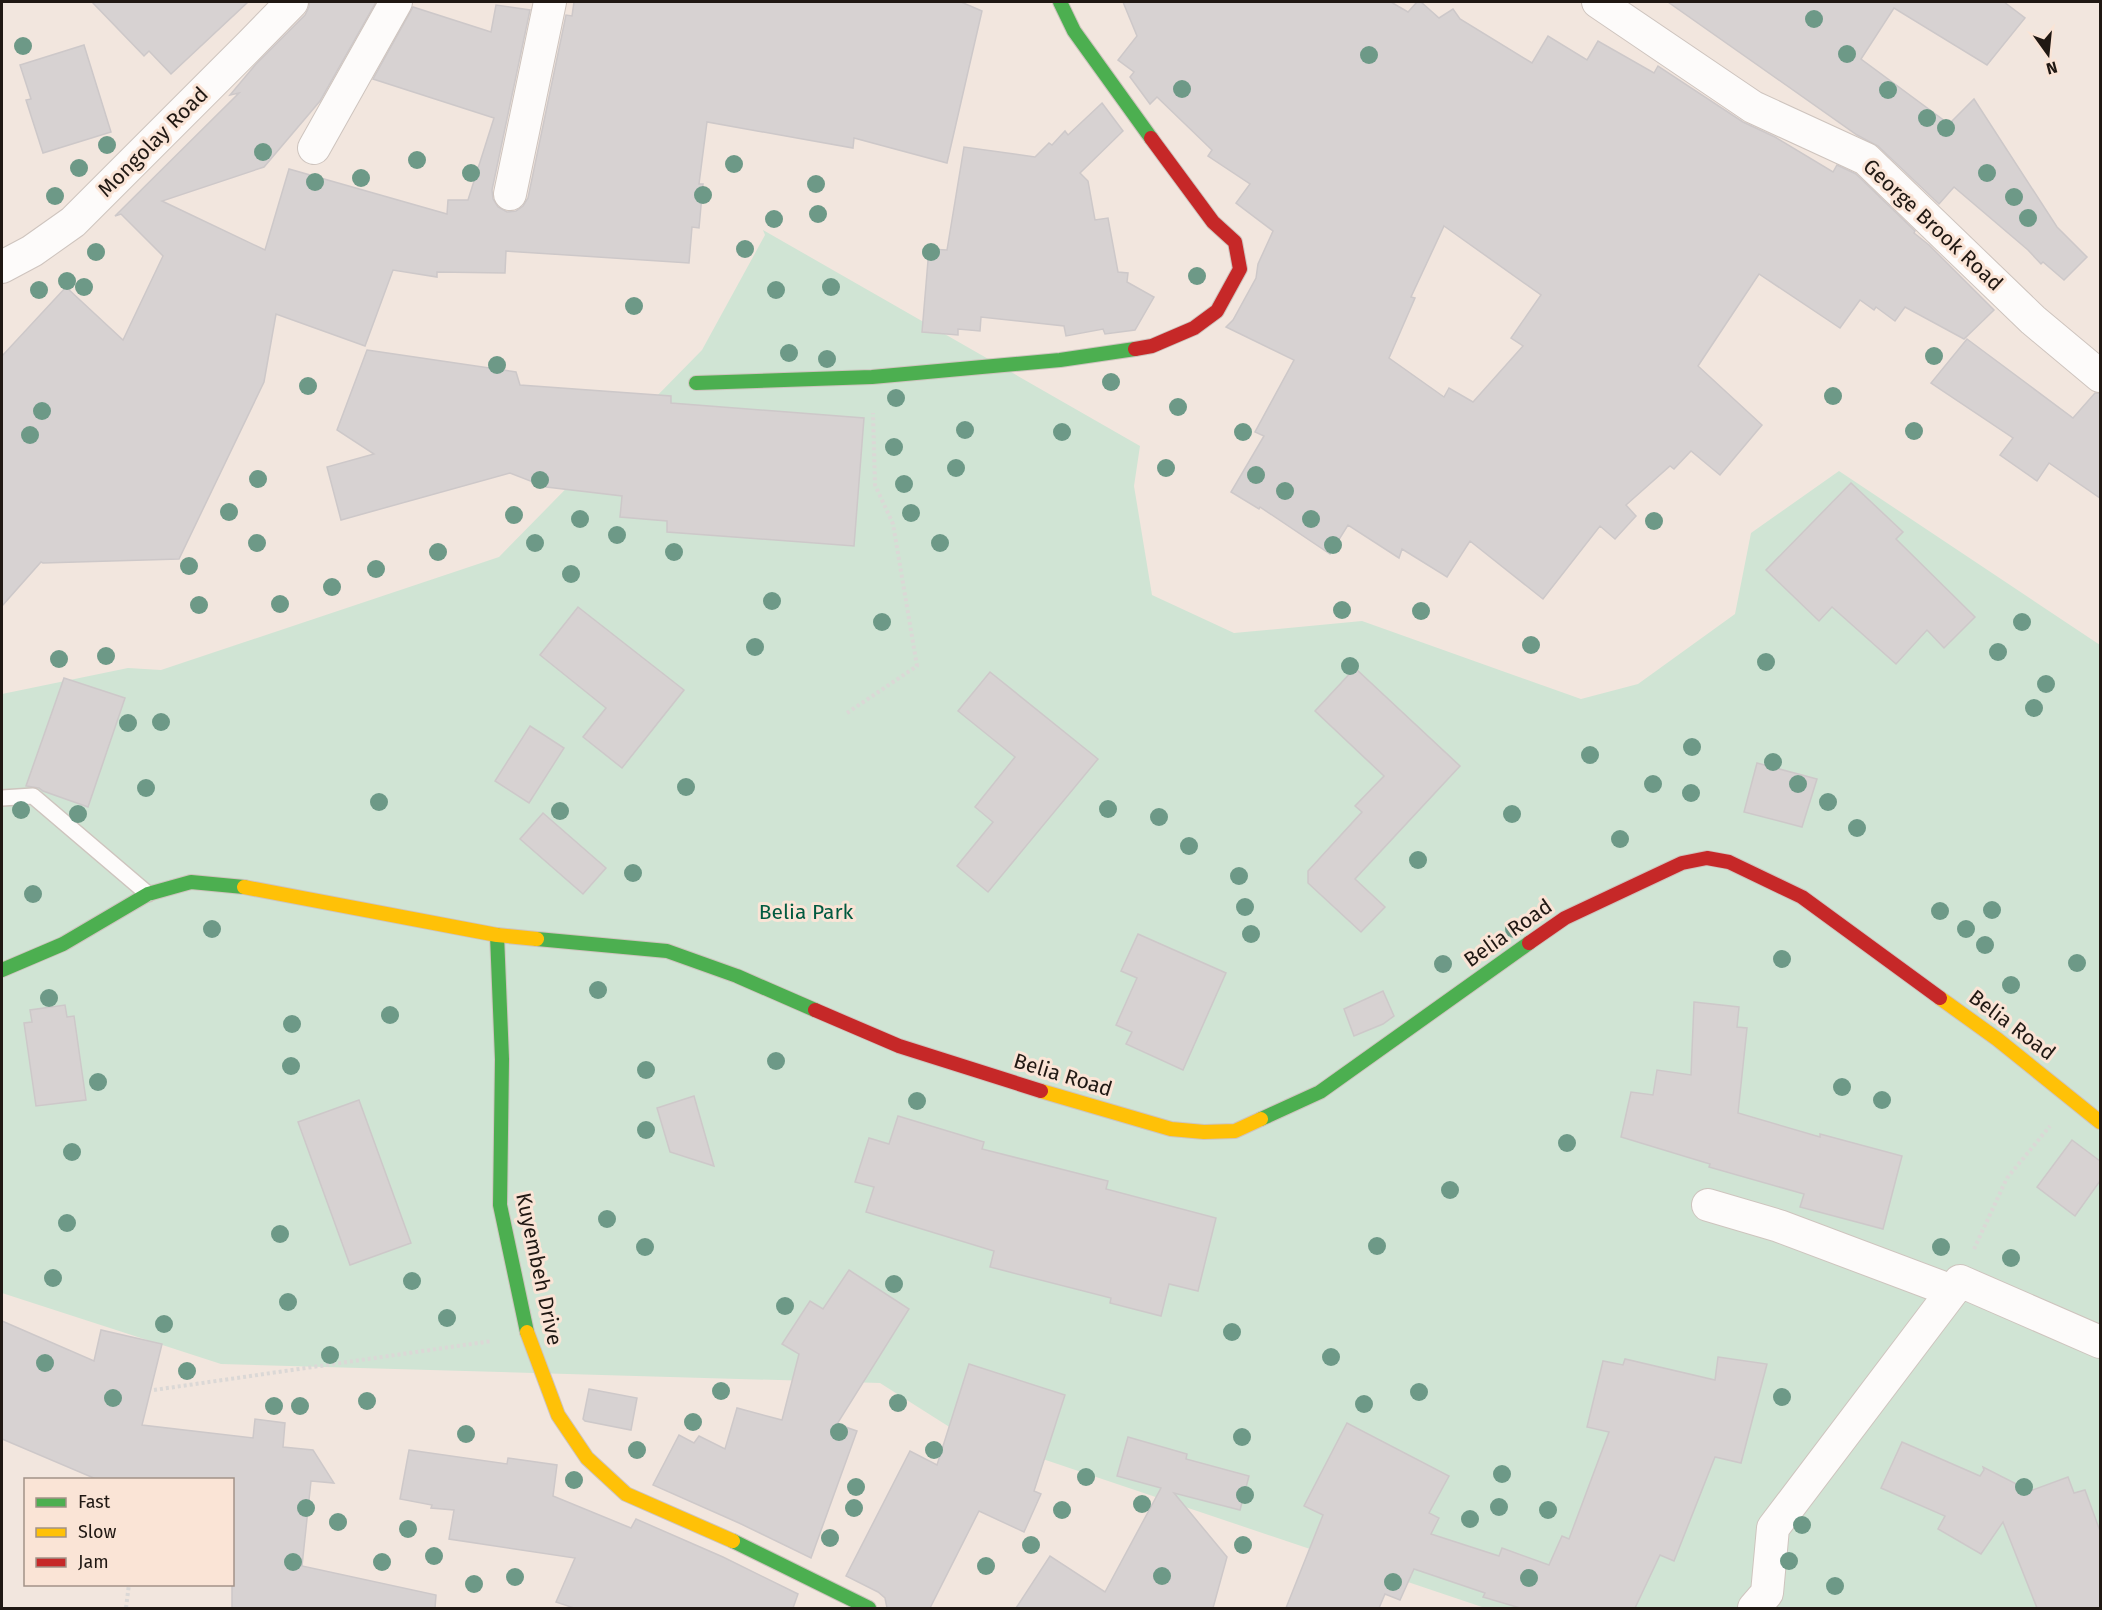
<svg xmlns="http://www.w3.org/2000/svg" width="2102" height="1610" font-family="'Fira Sans',sans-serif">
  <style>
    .green { fill: #d0e4d4 }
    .building { fill: #d7d2d2; stroke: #cdc8c9; stroke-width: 1.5; fill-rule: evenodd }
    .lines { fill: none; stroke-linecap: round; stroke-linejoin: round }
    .lane-casing { stroke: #cec4be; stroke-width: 18 }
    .street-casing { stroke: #cec4be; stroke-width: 34 }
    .fast-casing { stroke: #cec4be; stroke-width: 16 }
    .slow-casing { stroke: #cec4be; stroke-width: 16 }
    .jam-casing { stroke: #cec4be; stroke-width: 16 }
    .path { stroke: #dbd8d6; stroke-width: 4; stroke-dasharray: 3 3; stroke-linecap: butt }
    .lane { stroke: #fdfbfa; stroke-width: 15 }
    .street { stroke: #fdfbfa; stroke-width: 32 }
    .fast { stroke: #4caf50; stroke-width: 14 }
    .slow { stroke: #ffc107; stroke-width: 14 }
    .jam { stroke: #c62828; stroke-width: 14 }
    .tree { fill: #6d9987 }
    .labels { text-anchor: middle; stroke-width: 6; stroke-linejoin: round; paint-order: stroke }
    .street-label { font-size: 21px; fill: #201813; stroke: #fae4d6 }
    .park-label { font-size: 21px; fill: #015a3f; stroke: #fae4d6 }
  </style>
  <rect width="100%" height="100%" fill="#f2e6de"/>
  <path class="green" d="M763,230L1140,446L1134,486L1152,595L1234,633L1362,621L1581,699L1638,684L1735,614L1751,533L1839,471L2100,645V1608H1485L951,1428L880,1383L221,1364L2,1293V694L128,668L161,670L499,557L702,350L765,235Z"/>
  <g class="building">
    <path d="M92,2H248L171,74L149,51L144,56Z"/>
    <path d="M309,2H376L320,101L264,167L162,201L265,250L289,169L447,214L448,200H468L494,118L373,79L413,7L491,32L496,5L530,10L492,190L493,199L498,207L507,212L516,211L523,206L528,198L566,15L572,16L574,2H961L982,11L947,163L854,138L853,148L707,122L699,184H703L699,228L692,227L689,263L506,251L505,273L437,272V277L393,270L365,346L276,314L264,382L179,559L43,563L41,562L2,606V356L66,287L123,340L163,256L121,214L115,216L239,93L230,95L256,64L305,15L309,7Z"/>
    <path d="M1123,2H1391L1408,12L1417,2H1421L1439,18L1453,9L1460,19L1532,63L1548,36L1587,60L1598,41L1654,73L1658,66L1743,122L1775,137L1833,172L1837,165L1856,174L1915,231L1914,233L1929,245L1994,310L1964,339L1905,307L1895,321L1876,307L1874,310L1860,300L1840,328L1759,274L1698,366L1762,425L1720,475L1691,451L1674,469L1670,466L1626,505L1636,516L1615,539L1600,526L1543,599L1470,541L1447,577L1402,549L1399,558L1348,525L1330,554L1260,507L1259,509L1231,492L1264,436L1255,432L1294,360L1226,327L1233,320L1256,278L1258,264L1273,231L1236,203L1250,184L1208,156L1212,150L1157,97L1150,104L1130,77L1134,72L1118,60L1137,36ZM1444,226L1541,295L1511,338L1523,346L1473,402L1449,388L1444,397L1389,358L1415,298L1411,297Z"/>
    <path d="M1668,2H2004L2025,18L1987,65L1894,8L1861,59L1949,124L1974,99L2057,227L2087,257L2064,280L2043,262L2041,264L2028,250L1954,187L1939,204L1878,146L1857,135Z"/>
    <path d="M84,45L111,132L43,153L26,100L31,99L20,65Z"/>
    <path d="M1102,103L1123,131L1080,173L1088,181L1095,220L1108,218L1118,272L1128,273L1127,282L1154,297L1135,330L1105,334L1103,329L1066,336L1064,326L981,317L980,331L958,329V335L922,332L929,249L947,250L964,147L1035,157L1049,143L1052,145L1065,131L1068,135Z"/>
    <path d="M1967,339L2073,418L2095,393H2100V498L2049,463L2037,481L2000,455L2013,438L1931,383Z"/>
    <path d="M367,350L516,372L520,385L671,396V403L864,418L854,546L667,532V521L620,517L622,496L546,487L510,473L341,520L327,467L374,454L337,430Z"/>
    <path d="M1851,483L1903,532L1896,539L1975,617L1944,648L1927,630L1896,664L1832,607L1819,621L1766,570Z"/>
    <path d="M578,607L684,690L622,768L583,737L606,708L540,655Z"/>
    <path d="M1355,668L1460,766L1355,879L1385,907L1361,932L1308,883V871L1362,812L1355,806L1384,776L1315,711Z"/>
    <path d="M990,672L1098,759L988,892L957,866L993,822L975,807L1015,757L958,711Z"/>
    <path d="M64,678L125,698L88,807L43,791L39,788L26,786Z"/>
    <path d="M530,726L564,748L529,803L495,781Z"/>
    <path d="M1757,763L1817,779L1802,827L1744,812Z"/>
    <path d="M543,813L606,868L583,894L520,839Z"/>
    <path d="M1138,934L1226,973L1183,1070L1126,1044L1132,1032L1116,1025L1137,978L1121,971Z"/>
    <path d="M1383,991L1394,1016L1383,1024L1354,1036L1344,1009Z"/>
    <path d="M1694,1002L1739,1007L1737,1027L1747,1028L1738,1113L1820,1137V1134L1902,1156L1883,1229L1800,1207L1804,1194L1709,1167L1710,1164L1621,1137L1631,1092L1653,1095L1657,1070L1691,1075Z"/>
    <path d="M65,1005L67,1017L74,1016L86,1100L36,1106L24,1023L32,1022L30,1010Z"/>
    <path d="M694,1096L714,1166L670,1152L657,1108Z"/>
    <path d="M359,1100L411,1243L350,1265L298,1122Z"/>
    <path d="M898,1116L984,1142L982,1149L1108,1181L1106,1189L1216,1218L1198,1291L1169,1284L1161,1316L1110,1303L1111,1298L990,1267L994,1251L866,1212L874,1187L855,1182L869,1138L889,1144Z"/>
    <path d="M2072,1140L2100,1161V1181L2075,1216L2037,1187Z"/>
    <path d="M849,1270L909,1309L837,1424L857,1431L811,1558L739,1523L653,1485L679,1435L694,1443L699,1436L725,1449L737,1408L782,1420L799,1354L782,1344L810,1301L823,1309Z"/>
    <path d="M2,1321L94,1361L101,1330L162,1344L142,1425L253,1438L255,1419L285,1423L283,1447L313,1450L334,1483L311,1481L302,1566L436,1595L435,1608H232V1479H96L2,1439Z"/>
    <path d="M1718,1357L1767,1364L1741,1463L1715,1457L1674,1561L1660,1555L1635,1608H1520L1483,1597L1485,1593L1414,1569L1400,1600L1385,1594L1379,1608H1286L1323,1515L1304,1506L1347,1423L1449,1476L1429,1513L1439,1518L1431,1534L1499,1556L1502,1548L1549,1565L1562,1536L1569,1539L1609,1432L1587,1427L1603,1361L1623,1365L1625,1359L1715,1380Z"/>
    <path d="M969,1364L1065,1395L1034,1491L1041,1494L1024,1532L979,1511L930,1608H887L885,1598L878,1592L846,1576L910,1451L937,1465Z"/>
    <path d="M589,1389L637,1398L631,1430L585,1421L583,1419Z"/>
    <path d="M1128,1437L1187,1454L1186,1459L1249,1476L1240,1510L1174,1493L1227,1557L1213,1608H1016L1050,1556L1105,1592L1161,1488L1117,1476Z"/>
    <path d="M1902,1442L1980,1476L1984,1470L1983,1467L2030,1491L2068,1477L2074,1493L2085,1490L2100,1531V1608H2037L2003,1522L1981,1554L1938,1529L1945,1516L1881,1488Z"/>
    <path d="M409,1450L507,1464L508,1458L557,1465L553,1496L631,1528L636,1519L723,1557L798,1594L793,1608H574L556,1602L575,1558L449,1539L454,1510L431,1508L432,1505L400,1499Z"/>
  </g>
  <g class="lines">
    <g class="lane-casing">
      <path id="lane" d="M2,798L33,796L148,894"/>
    </g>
    <g class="street-casing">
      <g id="street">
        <path d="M1598,2L1753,107L1866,159L2033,320L2100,376"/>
        <path d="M314,148L396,2"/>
        <path d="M510,194L550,2"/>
        <path d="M2,267L32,251L73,222L251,44L292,2"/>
        <path d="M1708,1205L1779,1226L1952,1291"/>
        <path d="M1754,1608L1767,1593L1773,1528L1960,1281L2100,1342"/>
      </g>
    </g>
    <g class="fast-casing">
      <g id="fast">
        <path d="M1060,2L1074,31L1151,138"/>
        <path d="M696,383L872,377L1060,360L1135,349"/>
        <path d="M497,935L502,1059L500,1205L527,1332"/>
        <path d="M537,939L667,951L737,976L815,1010"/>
        <path d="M2,970L63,944L148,894L191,882L244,887"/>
        <path d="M1261,1119L1320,1092L1529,943"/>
        <path d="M733,1541L869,1608"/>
      </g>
    </g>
    <g class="slow-casing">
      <g id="slow">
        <path d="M244,887L497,935L537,939"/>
        <path d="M1940,998L1997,1039L2100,1122"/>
        <path d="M1041,1091L1171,1129L1204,1132L1235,1131L1261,1119"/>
        <path d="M527,1332L558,1415L587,1458L626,1494L733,1541"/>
      </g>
    </g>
    <g class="jam-casing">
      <g id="jam">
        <path d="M1135,349L1152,346L1194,328L1217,311L1240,269L1235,242L1213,222L1151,138"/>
        <path d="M1529,943L1565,918L1682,863L1707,858L1729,862L1802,897L1940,998"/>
        <path d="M815,1010L899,1046L1041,1091"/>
      </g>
    </g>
    <g class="path">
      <path d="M847,713L917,666L893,524L875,485L873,413"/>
      <path d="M1974,1249L2007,1178L2050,1126"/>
      <path d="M154,1390L492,1341"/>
      <path d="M126,1608L129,1584"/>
    </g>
    <use href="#lane" class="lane"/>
    <use href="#street" class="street"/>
    <use href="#fast" class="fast"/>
    <use href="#slow" class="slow"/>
    <use href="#jam" class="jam"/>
  </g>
  <g class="tree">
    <circle cx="1814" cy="19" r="9"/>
    <circle cx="23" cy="46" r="9"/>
    <circle cx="1847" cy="54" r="9"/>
    <circle cx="1369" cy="55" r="9"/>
    <circle cx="1182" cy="89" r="9"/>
    <circle cx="1888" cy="90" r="9"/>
    <circle cx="1927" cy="118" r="9"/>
    <circle cx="1946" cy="128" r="9"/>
    <circle cx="107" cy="145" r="9"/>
    <circle cx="263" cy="152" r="9"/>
    <circle cx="417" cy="160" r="9"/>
    <circle cx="734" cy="164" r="9"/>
    <circle cx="79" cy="168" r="9"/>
    <circle cx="471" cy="173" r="9"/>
    <circle cx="1987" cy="173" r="9"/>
    <circle cx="361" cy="178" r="9"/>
    <circle cx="315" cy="182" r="9"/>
    <circle cx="816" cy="184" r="9"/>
    <circle cx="703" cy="195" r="9"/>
    <circle cx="55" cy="196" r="9"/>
    <circle cx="2014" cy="197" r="9"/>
    <circle cx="818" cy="214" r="9"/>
    <circle cx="2028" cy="218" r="9"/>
    <circle cx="774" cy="219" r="9"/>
    <circle cx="745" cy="249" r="9"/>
    <circle cx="96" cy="252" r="9"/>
    <circle cx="931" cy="252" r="9"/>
    <circle cx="1197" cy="276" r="9"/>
    <circle cx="67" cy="281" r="9"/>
    <circle cx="84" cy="287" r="9"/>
    <circle cx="831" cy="287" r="9"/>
    <circle cx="39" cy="290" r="9"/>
    <circle cx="776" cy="290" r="9"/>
    <circle cx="634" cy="306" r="9"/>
    <circle cx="789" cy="353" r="9"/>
    <circle cx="1934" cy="356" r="9"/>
    <circle cx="827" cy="359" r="9"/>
    <circle cx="497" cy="365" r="9"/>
    <circle cx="1111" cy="382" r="9"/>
    <circle cx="308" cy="386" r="9"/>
    <circle cx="1833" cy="396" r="9"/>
    <circle cx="896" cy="398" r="9"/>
    <circle cx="1178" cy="407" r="9"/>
    <circle cx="42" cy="411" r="9"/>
    <circle cx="965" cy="430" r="9"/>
    <circle cx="1914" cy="431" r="9"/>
    <circle cx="1062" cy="432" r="9"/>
    <circle cx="1243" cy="432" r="9"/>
    <circle cx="30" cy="435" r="9"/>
    <circle cx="894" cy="447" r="9"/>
    <circle cx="956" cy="468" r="9"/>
    <circle cx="1166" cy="468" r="9"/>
    <circle cx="1256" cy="475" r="9"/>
    <circle cx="258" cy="479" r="9"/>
    <circle cx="540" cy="480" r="9"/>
    <circle cx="904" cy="484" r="9"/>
    <circle cx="1285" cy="491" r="9"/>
    <circle cx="229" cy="512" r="9"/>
    <circle cx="911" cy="513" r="9"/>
    <circle cx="514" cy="515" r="9"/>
    <circle cx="580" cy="519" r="9"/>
    <circle cx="1311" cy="519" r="9"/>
    <circle cx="1654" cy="521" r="9"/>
    <circle cx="617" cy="535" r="9"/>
    <circle cx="257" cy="543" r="9"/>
    <circle cx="535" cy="543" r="9"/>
    <circle cx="940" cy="543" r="9"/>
    <circle cx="1333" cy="545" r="9"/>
    <circle cx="438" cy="552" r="9"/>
    <circle cx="674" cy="552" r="9"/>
    <circle cx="189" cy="566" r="9"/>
    <circle cx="376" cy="569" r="9"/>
    <circle cx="571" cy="574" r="9"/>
    <circle cx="332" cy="587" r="9"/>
    <circle cx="772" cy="601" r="9"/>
    <circle cx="280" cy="604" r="9"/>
    <circle cx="199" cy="605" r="9"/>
    <circle cx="1342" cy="610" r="9"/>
    <circle cx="1421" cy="611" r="9"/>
    <circle cx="882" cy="622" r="9"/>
    <circle cx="2022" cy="622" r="9"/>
    <circle cx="1531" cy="645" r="9"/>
    <circle cx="755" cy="647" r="9"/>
    <circle cx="1998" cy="652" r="9"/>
    <circle cx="106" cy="656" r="9"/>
    <circle cx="59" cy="659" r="9"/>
    <circle cx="1766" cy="662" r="9"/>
    <circle cx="1350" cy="666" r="9"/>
    <circle cx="2046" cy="684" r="9"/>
    <circle cx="2034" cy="708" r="9"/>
    <circle cx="161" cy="722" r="9"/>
    <circle cx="128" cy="723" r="9"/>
    <circle cx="1692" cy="747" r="9"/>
    <circle cx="1590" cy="755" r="9"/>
    <circle cx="1773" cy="762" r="9"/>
    <circle cx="1653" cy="784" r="9"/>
    <circle cx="1798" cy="784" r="9"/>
    <circle cx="686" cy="787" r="9"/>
    <circle cx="146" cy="788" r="9"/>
    <circle cx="1691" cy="793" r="9"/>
    <circle cx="379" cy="802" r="9"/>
    <circle cx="1828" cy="802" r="9"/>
    <circle cx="1108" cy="809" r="9"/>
    <circle cx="21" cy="810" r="9"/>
    <circle cx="560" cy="811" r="9"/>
    <circle cx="78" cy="814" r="9"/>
    <circle cx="1512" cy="814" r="9"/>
    <circle cx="1159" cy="817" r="9"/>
    <circle cx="1857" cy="828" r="9"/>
    <circle cx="1620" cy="839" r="9"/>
    <circle cx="1189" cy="846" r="9"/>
    <circle cx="1418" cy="860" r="9"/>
    <circle cx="633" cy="873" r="9"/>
    <circle cx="1239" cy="876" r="9"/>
    <circle cx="33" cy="894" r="9"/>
    <circle cx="1245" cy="907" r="9"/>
    <circle cx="1992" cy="910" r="9"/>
    <circle cx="1940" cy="911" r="9"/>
    <circle cx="212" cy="929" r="9"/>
    <circle cx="1514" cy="929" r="9"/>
    <circle cx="1966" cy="929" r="9"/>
    <circle cx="1251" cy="934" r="9"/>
    <circle cx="1985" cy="945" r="9"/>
    <circle cx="1782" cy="959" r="9"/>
    <circle cx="2077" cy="963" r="9"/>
    <circle cx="1443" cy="964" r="9"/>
    <circle cx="2011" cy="985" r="9"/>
    <circle cx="598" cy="990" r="9"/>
    <circle cx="49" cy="998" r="9"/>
    <circle cx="390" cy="1015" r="9"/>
    <circle cx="292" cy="1024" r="9"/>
    <circle cx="776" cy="1061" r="9"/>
    <circle cx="291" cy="1066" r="9"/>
    <circle cx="646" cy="1070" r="9"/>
    <circle cx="98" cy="1082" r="9"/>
    <circle cx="1842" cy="1087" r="9"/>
    <circle cx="1882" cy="1100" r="9"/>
    <circle cx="917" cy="1101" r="9"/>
    <circle cx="646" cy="1130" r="9"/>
    <circle cx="1567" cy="1143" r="9"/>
    <circle cx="72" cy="1152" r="9"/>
    <circle cx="1450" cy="1190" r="9"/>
    <circle cx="607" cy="1219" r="9"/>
    <circle cx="67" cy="1223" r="9"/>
    <circle cx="280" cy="1234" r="9"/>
    <circle cx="1377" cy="1246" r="9"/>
    <circle cx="645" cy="1247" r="9"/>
    <circle cx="1941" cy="1247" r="9"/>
    <circle cx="2011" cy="1258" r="9"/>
    <circle cx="53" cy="1278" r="9"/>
    <circle cx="412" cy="1281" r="9"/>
    <circle cx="894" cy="1284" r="9"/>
    <circle cx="288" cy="1302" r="9"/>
    <circle cx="785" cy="1306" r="9"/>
    <circle cx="447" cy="1318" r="9"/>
    <circle cx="164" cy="1324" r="9"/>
    <circle cx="1232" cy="1332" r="9"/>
    <circle cx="330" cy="1355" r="9"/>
    <circle cx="1331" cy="1357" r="9"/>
    <circle cx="45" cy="1363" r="9"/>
    <circle cx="187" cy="1371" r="9"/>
    <circle cx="721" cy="1391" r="9"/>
    <circle cx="1419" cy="1392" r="9"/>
    <circle cx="1782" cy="1397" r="9"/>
    <circle cx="113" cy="1398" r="9"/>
    <circle cx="367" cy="1401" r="9"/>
    <circle cx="898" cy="1403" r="9"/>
    <circle cx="1364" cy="1404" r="9"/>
    <circle cx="274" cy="1406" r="9"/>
    <circle cx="300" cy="1406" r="9"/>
    <circle cx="693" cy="1422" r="9"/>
    <circle cx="839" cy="1432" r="9"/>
    <circle cx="466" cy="1434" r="9"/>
    <circle cx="1242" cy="1437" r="9"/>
    <circle cx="637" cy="1450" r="9"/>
    <circle cx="934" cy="1450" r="9"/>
    <circle cx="1502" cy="1474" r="9"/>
    <circle cx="1086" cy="1477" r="9"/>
    <circle cx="574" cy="1480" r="9"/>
    <circle cx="856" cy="1487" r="9"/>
    <circle cx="2024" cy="1487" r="9"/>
    <circle cx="1245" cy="1495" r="9"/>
    <circle cx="1142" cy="1504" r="9"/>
    <circle cx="1499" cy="1507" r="9"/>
    <circle cx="306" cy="1508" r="9"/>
    <circle cx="854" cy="1508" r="9"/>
    <circle cx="1062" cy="1510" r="9"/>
    <circle cx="1548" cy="1510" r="9"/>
    <circle cx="1470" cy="1519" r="9"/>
    <circle cx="338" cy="1522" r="9"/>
    <circle cx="1802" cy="1525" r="9"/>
    <circle cx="408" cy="1529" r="9"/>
    <circle cx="830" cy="1538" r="9"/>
    <circle cx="1031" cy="1545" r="9"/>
    <circle cx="1243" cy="1545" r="9"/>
    <circle cx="434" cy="1556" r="9"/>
    <circle cx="1789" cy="1561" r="9"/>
    <circle cx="293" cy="1562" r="9"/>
    <circle cx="382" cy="1562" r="9"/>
    <circle cx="986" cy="1566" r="9"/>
    <circle cx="1162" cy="1576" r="9"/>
    <circle cx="515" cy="1577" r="9"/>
    <circle cx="1529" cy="1578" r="9"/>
    <circle cx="1393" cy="1582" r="9"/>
    <circle cx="474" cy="1584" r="9"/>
    <circle cx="1835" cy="1586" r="9"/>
  </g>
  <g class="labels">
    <g class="street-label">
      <text transform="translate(153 142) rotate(-45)" y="7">Mongolay Road</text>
      <text transform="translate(1933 225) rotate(43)" y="7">George Brook Road</text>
      <text transform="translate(1508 933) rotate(-35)" y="7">Belia Road</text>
      <text transform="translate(2012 1025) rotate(37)" y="7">Belia Road</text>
      <text transform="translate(1063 1075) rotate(17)" y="7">Belia Road</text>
      <text transform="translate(539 1269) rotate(78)" y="7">Kuyembeh Drive</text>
    </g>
    <g class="park-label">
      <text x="806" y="919">Belia Park</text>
    </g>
  </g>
  <rect width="2102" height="1610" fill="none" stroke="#201813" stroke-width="6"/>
  <rect x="24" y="1478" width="210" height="108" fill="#fae4d6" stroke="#a39288" stroke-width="1.5"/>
  <rect x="36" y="1498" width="30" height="9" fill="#4caf50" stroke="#a39288" stroke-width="1.5"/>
  <text x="78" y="1508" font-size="18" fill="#201813">Fast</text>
  <rect x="36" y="1528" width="30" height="9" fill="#ffc107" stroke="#a39288" stroke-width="1.5"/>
  <text x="78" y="1538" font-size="18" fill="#201813">Slow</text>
  <rect x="36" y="1558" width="30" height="9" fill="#c62828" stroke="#a39288" stroke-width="1.5"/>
  <text x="78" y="1568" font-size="18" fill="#201813">Jam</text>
  <g transform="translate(2048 54) rotate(165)" stroke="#fae4d6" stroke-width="4.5" paint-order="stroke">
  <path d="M0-4.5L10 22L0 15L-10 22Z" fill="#201813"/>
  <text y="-9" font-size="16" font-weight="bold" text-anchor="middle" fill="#201813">N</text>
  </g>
</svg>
